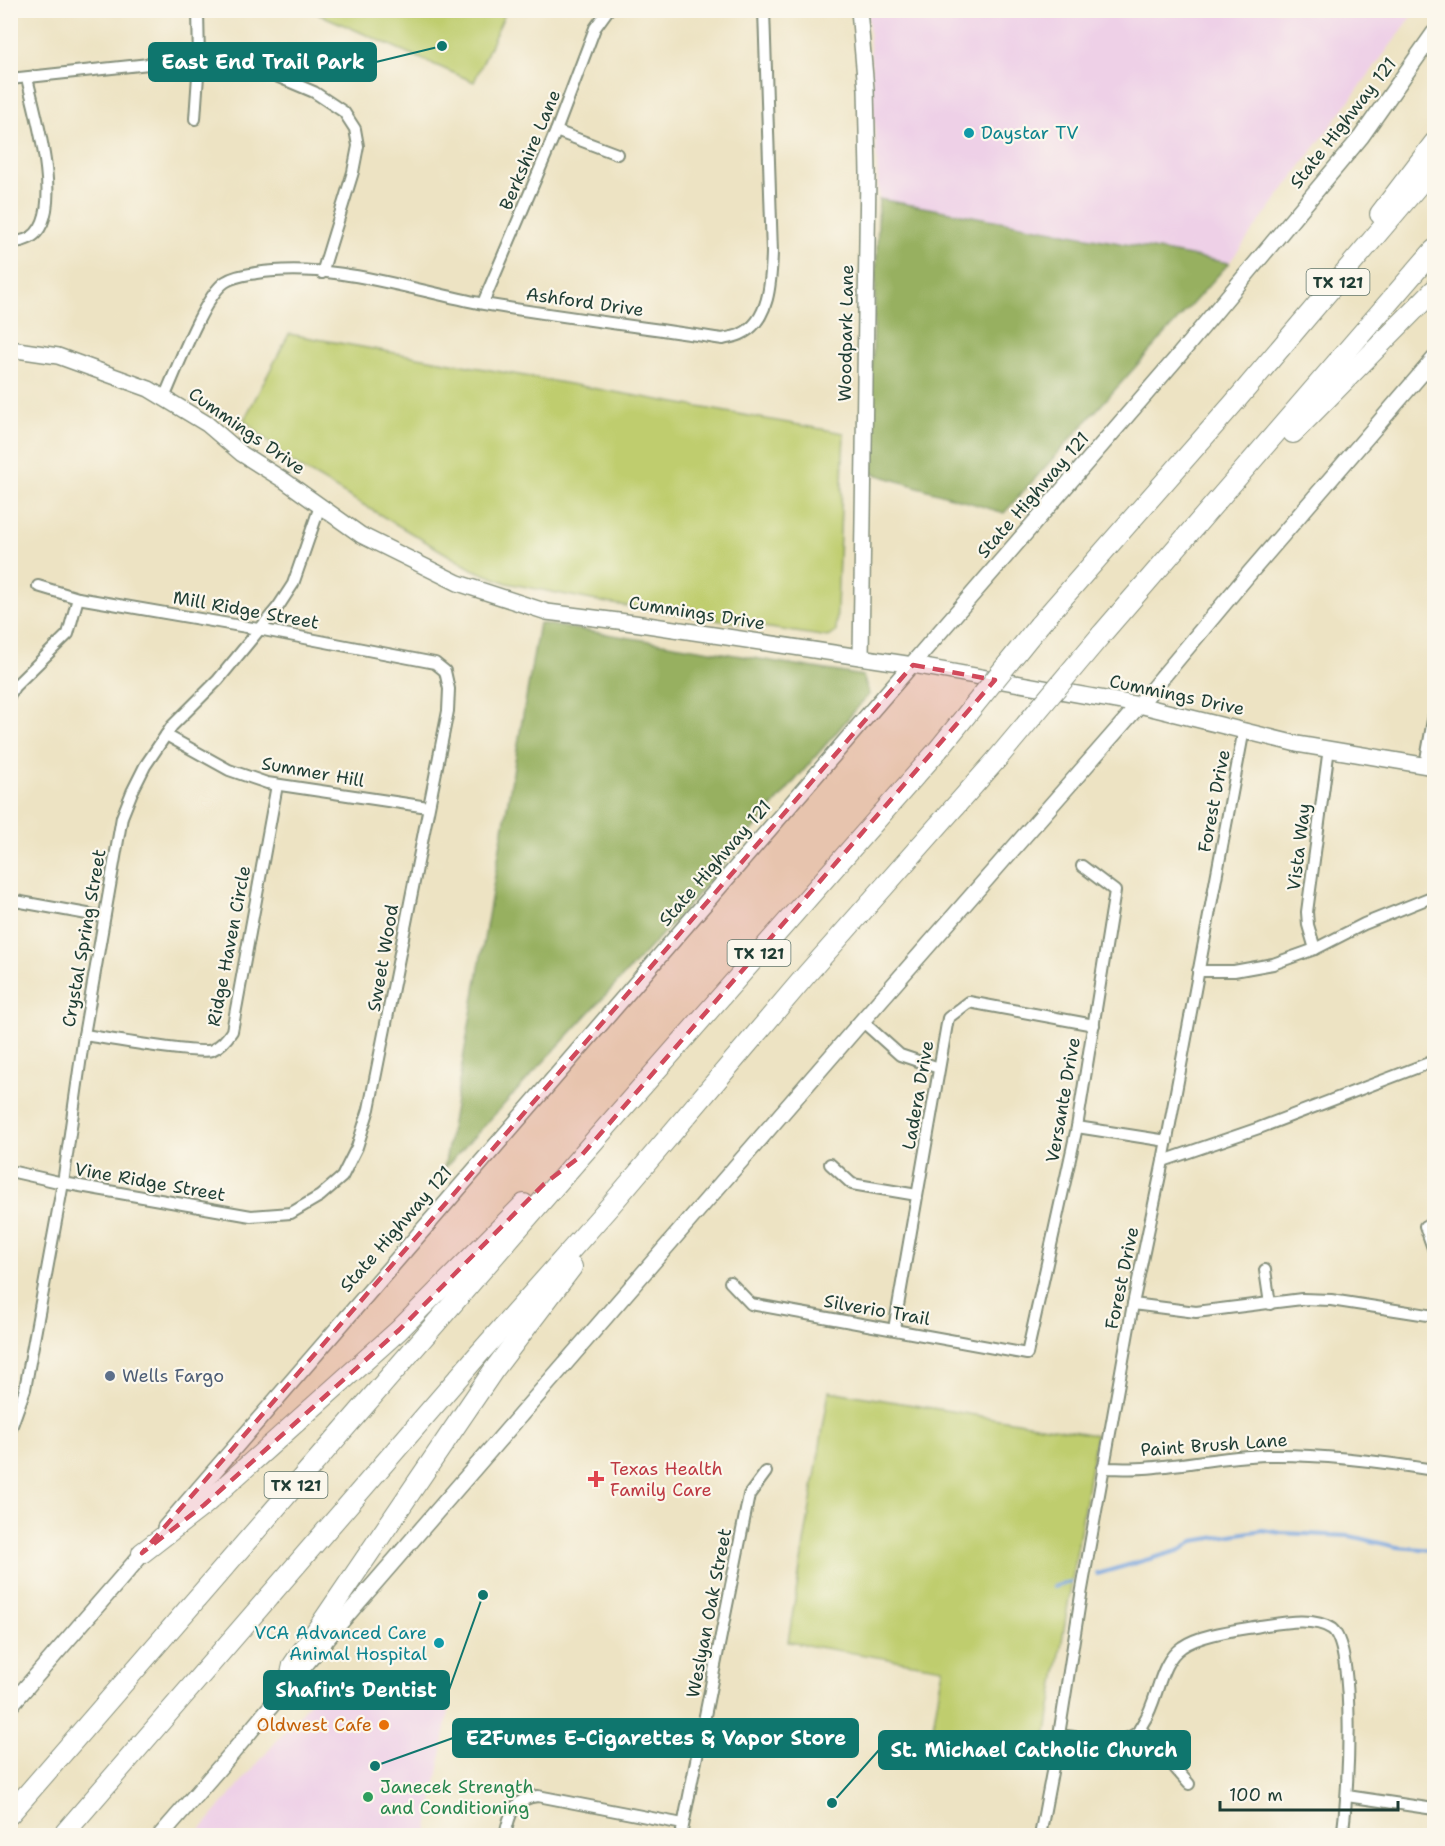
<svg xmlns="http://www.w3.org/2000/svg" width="1445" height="1846" font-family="'Shantell Sans',sans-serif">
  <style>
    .built { fill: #eed0e7 }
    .green { fill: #bfcd6e; stroke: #6f8551; stroke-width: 1.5 }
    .forest { fill: #97b061; stroke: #5b764a; stroke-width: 1.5 }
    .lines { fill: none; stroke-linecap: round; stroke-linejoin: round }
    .stream { stroke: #74a3dd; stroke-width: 4 }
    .street-casing { stroke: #86907c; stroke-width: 14 }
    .secondary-casing { stroke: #86907c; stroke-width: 18 }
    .highway-casing { stroke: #86907c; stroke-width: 22 }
    .street { stroke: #fff; stroke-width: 10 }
    .secondary { stroke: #fff; stroke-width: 15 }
    .highway { stroke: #fff; stroke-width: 20 }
    .highway-bridge-casing { stroke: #86907c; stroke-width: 22; stroke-linecap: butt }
    .highway-bridge { stroke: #fff; stroke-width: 20 }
    .marked { fill: #d1495b; fill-opacity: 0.2; stroke: #d1495b; stroke-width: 4.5; stroke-dasharray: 12 8; stroke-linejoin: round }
    .culture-dot { fill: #0f9aa8; stroke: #fbf7ec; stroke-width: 2 }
    .service-dot { fill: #5c6f8a; stroke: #fbf7ec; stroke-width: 2 }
    .health-dot { fill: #e0444e; stroke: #fbf7ec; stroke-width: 2 }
    .food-dot { fill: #e8710a; stroke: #fbf7ec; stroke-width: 2 }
    .leisure-dot { fill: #2e9e5b; stroke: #fbf7ec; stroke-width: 2 }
    .labels { text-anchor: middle; stroke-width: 4.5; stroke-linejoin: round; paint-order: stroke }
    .shield { fill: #fbf7ec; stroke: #61756b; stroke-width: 1.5 }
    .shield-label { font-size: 16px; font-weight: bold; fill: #1f3d34 }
    .street-label { font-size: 18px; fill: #1f3d34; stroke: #fbf7ec }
    .culture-label { font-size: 18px; fill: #0d838f; stroke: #fbf7ec; text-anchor: start }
    .service-label { font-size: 18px; fill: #4e5e75; stroke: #fbf7ec; text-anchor: start }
    .health-label { font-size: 18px; fill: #be3a42; stroke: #fbf7ec; text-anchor: start }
    .food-label { font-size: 18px; fill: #c56008; stroke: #fbf7ec; text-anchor: end }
    .leisure-label { font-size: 18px; fill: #27864d; stroke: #fbf7ec; text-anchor: start }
    .leader { fill: none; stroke: #0f766e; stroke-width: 2 }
    .callout-dot { fill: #0f766e; stroke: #fbf7ec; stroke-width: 2 }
    .callout { fill: #0f766e; stroke: #0f766e; stroke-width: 2 }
    .callout-label { font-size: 20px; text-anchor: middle; font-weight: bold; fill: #fff }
  </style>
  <rect width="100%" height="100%" fill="#fbf7ec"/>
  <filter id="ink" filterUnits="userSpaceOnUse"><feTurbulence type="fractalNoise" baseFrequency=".0167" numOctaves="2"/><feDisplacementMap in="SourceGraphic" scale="12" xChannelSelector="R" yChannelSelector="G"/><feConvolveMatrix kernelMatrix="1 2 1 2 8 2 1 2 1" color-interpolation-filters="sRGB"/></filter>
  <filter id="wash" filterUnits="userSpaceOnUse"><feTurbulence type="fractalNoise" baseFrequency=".008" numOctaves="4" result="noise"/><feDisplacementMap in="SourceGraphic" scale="24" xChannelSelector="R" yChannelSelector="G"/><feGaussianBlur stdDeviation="1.35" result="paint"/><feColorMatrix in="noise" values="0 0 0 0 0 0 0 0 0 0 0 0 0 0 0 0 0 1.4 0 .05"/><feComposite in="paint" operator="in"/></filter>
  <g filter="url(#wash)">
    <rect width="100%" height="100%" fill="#ede3c3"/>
    <g class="built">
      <path d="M868,11H1416L1229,263L879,199Z"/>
      <path d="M328,1681L450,1705L427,1835H196Z"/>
    </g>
    <g class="green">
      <path d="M312,11L506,10V11L474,82Z"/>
      <path d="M289,334L844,433L836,632L828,637L607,603L507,583L472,569L289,461L244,420Z"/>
      <path d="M829,1391L1096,1435L1041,1768L929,1750L943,1668L788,1642Z"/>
    </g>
    <g class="forest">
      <path d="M879,199L1229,263L1004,513L868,472Z"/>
      <path d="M539,623L863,676L869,694L681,914L444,1169Z"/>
    </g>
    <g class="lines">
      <g class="stream">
        <path d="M1097,1574L1181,1550L1193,1541L1263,1530L1281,1533L1350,1536L1397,1547L1434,1550"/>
        <path d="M1053,1587L1070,1582"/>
      </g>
    </g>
  </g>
  <g filter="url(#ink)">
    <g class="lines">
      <g class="street-casing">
        <g id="street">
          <path d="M10,79L186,60L269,73L314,92L344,112L355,129L358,146L353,172L322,273"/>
          <path d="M195,119L199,61L198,10"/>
          <path d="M556,131L617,154"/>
          <path d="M10,243C19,242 30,240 36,233C63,204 35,113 27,78"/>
          <path d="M483,303L556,131L595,28L608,10"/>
          <path d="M164,398C176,371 204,296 225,282C234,276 245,275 256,273C332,261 410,290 484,304C563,317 643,327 723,339C729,337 736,337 741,334C770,321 771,280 772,253L764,10"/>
          <path d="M10,695L14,687L68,634L78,598"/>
          <path d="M166,735L229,770L267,783L428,807"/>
          <path d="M1425,765L1434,714"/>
          <path d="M10,900L104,917"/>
          <path d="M1315,949L1308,925L1307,912L1329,748"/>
          <path d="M1198,971H1234L1273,964L1315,949L1364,924L1434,896"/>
          <path d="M862,1021L900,1055L939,1068"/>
          <path d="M84,1035C104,1038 200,1055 212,1050C221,1046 227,1039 232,1031L277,785"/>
          <path d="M1077,1127L1167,1141"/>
          <path d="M1163,1161L1259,1128L1434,1061"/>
          <path d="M830,1164L852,1184L917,1195"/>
          <path d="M10,1171L63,1183L251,1216L291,1213L320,1196L342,1177L357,1147L369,1109L448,711L449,689L445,671L435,663L258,629L78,598L38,586"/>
          <path d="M1425,1226L1434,1251"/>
          <path d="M1265,1270L1270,1304"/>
          <path d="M730,1282L751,1304L1027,1354L1077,1127L1115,891L1082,866"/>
          <path d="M1133,1304L1196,1312L1302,1299L1331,1300L1434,1316"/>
          <path d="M894,1329L948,1018L969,1002L1094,1025"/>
          <path d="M10,1431L25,1389L63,1183L84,1035L122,817L132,792L145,766L172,726L218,680L278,607L293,584L320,506"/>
          <path d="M1103,1468C1117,1468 1131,1469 1144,1468C1185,1465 1225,1456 1267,1455C1323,1454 1378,1461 1434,1470"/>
          <path d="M1140,1728L1189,1784"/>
          <path d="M1059,1735C1079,1737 1119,1746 1135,1734C1139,1732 1141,1726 1143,1723C1159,1700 1158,1663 1182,1647C1200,1634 1238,1630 1260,1626C1280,1623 1314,1616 1332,1629C1357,1650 1348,1802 1342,1836"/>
          <path d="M1347,1796L1434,1809"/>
          <path d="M505,1836C509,1814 514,1798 538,1796L683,1824"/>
          <path d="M681,1836L749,1495L766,1472"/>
          <path d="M1040,1836L1059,1735L1081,1595L1133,1304L1163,1161L1244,729"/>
        </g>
      </g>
      <g class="secondary-casing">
        <g id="secondary">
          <path d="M859,10L866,89L868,173L861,657"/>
          <path d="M10,349L58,356L149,389L207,424L242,454L285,481L361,535L458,583L547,612L634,623L913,665L1139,705L1297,744L1434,767"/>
          <path d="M165,1528L1175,360L1361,137L1434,33"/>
          <path d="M10,1706L149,1546"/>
          <path d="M160,1836L233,1752L335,1629L862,1021L1139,705L1247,576L1434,359"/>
        </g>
      </g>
      <g class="highway-casing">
        <g id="highway">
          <path d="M1380,214L1434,143"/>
          <path d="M1293,433L1434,290"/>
          <path d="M1039,625L1233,404L1434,167"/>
          <path d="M1101,635L1434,250"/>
          <path d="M142,1553L204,1505L399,1330L524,1204"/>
          <path d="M289,1683L293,1665L493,1371L572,1267"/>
          <path d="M10,1814L581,1156L938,750"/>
          <path d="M62,1836L477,1356L610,1206L807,974L997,759"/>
        </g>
      </g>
      <use href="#street" class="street"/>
      <use href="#secondary" class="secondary"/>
      <use href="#highway" class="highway"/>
      <g class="highway-bridge-casing">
        <g id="highway-bridge">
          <path d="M938,750L1039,625"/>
          <path d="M997,759L1101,635"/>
        </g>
      </g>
      <use href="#highway-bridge" class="highway-bridge"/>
    </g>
  </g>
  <path class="marked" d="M913,665L995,680L581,1156L544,1184L399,1330L204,1505L142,1553Z"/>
  <g class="culture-dot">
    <circle cx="969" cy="133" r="6"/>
    <circle cx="439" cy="1643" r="6"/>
  </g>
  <circle class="service-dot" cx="110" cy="1376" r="6"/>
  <path class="health-dot" d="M593 1470h6v6h6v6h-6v6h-6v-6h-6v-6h6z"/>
  <circle class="food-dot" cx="384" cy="1725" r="6"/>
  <circle class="leisure-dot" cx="368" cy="1797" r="6"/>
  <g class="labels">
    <g class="shield">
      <rect x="1306.5" y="269" width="63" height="26" rx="4.5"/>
      <rect x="727.5" y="940" width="63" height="26" rx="4.5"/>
      <rect x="264.5" y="1472" width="63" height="26" rx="4.5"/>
    </g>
    <g class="shield-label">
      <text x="1338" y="288">TX 121</text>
      <text x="759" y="959">TX 121</text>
      <text x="296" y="1491">TX 121</text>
    </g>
    <g class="street-label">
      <text transform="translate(1343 123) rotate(-52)" y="6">State Highway 121</text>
      <text transform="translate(530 150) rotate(-67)" y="6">Berkshire Lane</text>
      <text transform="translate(585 302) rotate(8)" y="6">Ashford Drive</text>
      <text transform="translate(846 333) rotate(-89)" y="6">Woodpark Lane</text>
      <text transform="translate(247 431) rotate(35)" y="6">Cummings Drive</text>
      <text transform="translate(1033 495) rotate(-49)" y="6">State Highway 121</text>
      <text transform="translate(246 610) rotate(10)" y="6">Mill Ridge Street</text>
      <text transform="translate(697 613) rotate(9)" y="6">Cummings Drive</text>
      <text transform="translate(1177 695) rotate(12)" y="6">Cummings Drive</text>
      <text transform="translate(313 772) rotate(10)" y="6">Summer Hill</text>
      <text transform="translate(1214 801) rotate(-79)" y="6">Forest Drive</text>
      <text transform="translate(1299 847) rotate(-83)" y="6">Vista Way</text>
      <text transform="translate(715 863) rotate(-49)" y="6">State Highway 121</text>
      <text transform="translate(84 938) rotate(-80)" y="6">Crystal Spring Street</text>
      <text transform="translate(229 946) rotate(-79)" y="6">Ridge Haven Circle</text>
      <text transform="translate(383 958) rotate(-80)" y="6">Sweet Wood</text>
      <text transform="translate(918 1095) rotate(-80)" y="6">Ladera Drive</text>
      <text transform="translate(1063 1100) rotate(-80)" y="6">Versante Drive</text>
      <text transform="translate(150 1182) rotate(10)" y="6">Vine Ridge Street</text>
      <text transform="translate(396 1229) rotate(-49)" y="6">State Highway 121</text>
      <text transform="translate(1122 1278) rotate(-78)" y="6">Forest Drive</text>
      <text transform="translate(877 1310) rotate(10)" y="6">Silverio Trail</text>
      <text transform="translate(1214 1445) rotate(-4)" y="6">Paint Brush Lane</text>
      <text transform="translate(709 1613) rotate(-79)" y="6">Weslyan Oak Street</text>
    </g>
    <g class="culture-label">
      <text x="981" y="139">Daystar TV</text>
      <text x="427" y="1639" text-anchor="end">VCA Advanced Care<tspan x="427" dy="21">Animal Hospital</tspan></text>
    </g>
    <g class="service-label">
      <text x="122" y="1382">Wells Fargo</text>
    </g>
    <g class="health-label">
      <text x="610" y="1475">Texas Health<tspan x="610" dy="21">Family Care</tspan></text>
    </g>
    <g class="food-label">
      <text x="372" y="1731">Oldwest Cafe</text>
    </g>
    <g class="leisure-label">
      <text x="380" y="1793">Janecek Strength<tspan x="380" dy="21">and Conditioning</tspan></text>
    </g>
  </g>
  <path class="leader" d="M442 46L376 62M483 1595L449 1690M375 1766L453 1738M832 1803L879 1750"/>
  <g class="callout-dot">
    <circle cx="442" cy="46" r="6"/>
    <circle cx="483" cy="1595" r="6"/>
    <circle cx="375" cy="1766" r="6"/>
    <circle cx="832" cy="1803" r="6"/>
  </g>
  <g class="callout">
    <rect x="149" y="43" width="227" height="38" rx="6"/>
    <rect x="264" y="1671" width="185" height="38" rx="6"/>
    <rect x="453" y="1719" width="405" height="38" rx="6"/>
    <rect x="879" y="1731" width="311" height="38" rx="6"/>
  </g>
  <g class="callout-label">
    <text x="263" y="69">East End Trail Park</text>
    <text x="356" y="1697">Shafin's Dentist</text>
    <text x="656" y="1745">EZFumes E-Cigarettes &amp; Vapor Store</text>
    <text x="1034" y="1757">St. Michael Catholic Church</text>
  </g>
  <rect width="1445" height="1846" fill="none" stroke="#fbf7ec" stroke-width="36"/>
  <path d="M1220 1801v9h178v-9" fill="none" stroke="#1f3d34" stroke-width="3"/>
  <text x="1229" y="1801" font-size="18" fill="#1f3d34" stroke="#fbf7ec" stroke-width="4.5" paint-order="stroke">100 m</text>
</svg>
